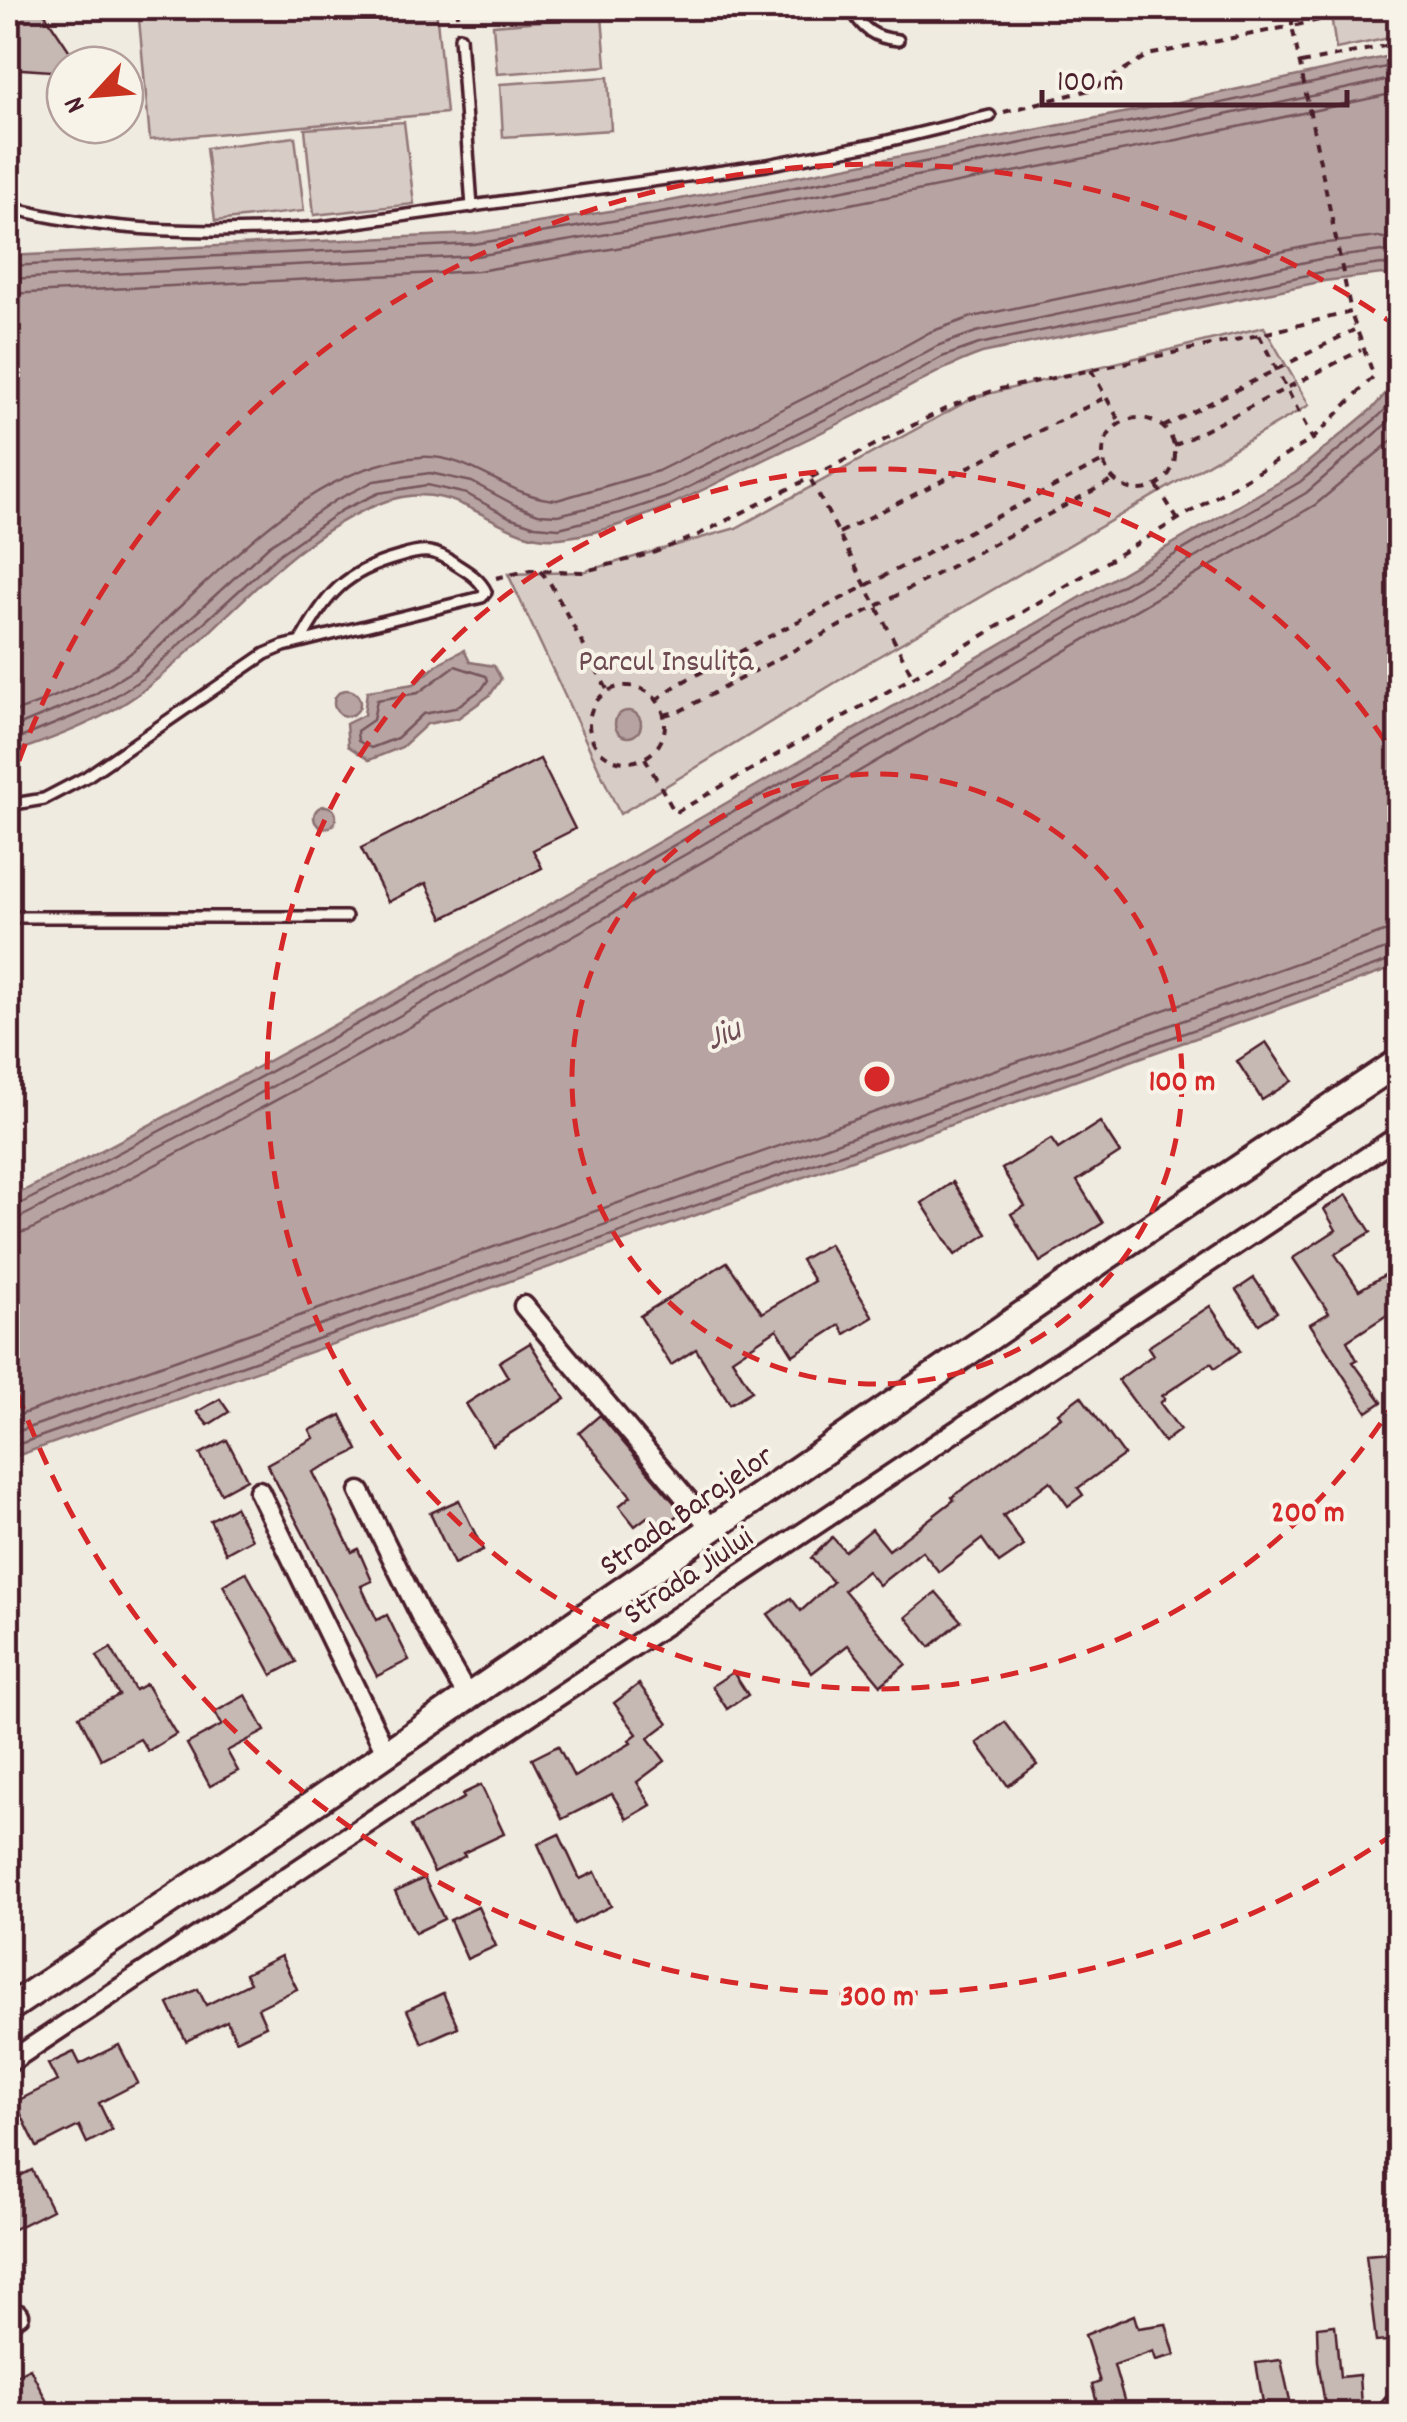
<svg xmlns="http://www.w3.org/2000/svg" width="1407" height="2422" font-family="Dekko,sans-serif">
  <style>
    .green { fill: #d8cdc6; stroke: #917678; stroke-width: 2.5 }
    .water { fill: #b7a4a2; stroke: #8b6f72; stroke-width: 2.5 }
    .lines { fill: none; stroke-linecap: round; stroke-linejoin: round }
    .shore { stroke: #76545b; stroke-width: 2.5 }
    .building { fill: #c6b8b3; stroke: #4a1f2b; stroke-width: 2.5 }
    .service-casing { stroke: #4a1f2b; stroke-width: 16 }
    .minor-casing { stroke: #4a1f2b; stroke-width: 25 }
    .secondary-casing { stroke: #4a1f2b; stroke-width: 32 }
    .path { stroke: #4a1f2b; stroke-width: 4; stroke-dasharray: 8 8; stroke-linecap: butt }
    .service { stroke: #f7f3e8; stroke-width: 9 }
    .minor { stroke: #f7f3e8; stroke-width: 18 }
    .secondary { stroke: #f7f3e8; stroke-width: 25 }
    .ring { fill: none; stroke: #d62828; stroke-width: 5; stroke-dasharray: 18 12 }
    .labels { text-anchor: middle; stroke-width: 8; stroke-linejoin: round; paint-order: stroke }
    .park-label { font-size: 32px; fill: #6e4a52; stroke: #f7f3e8 }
    .street-label { font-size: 32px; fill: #4a1f2b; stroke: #f7f3e8 }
    .water-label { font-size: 35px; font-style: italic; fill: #704e55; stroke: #f7f3e8 }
    .centre { fill: #d62828; stroke: #f7f3e8; stroke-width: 5 }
    .ring-label { font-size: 30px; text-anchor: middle; font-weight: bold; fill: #d62828; stroke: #f7f3e8; stroke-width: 8; stroke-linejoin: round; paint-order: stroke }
  </style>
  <rect width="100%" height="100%" fill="#f0ebe0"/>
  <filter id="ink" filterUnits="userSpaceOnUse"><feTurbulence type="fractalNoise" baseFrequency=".01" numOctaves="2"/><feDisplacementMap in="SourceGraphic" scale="20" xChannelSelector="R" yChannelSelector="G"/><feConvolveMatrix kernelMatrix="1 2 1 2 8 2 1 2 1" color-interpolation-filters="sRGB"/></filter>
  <g filter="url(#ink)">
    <g class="green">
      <path d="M138,8H436L446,113L150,140Z"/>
      <path d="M1330,8H1399V36L1336,49Z"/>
      <path d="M602,16L606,66L497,74L493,25Z"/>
      <path d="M608,77L611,130L503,137L500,84Z"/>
      <path d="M404,122L414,204L314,215L305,129Z"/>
      <path d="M295,137L304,211L215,221L206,148Z"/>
      <path d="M1264,327L1309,405L874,659L620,814L508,574L582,572L736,528L975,397Z"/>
    </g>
    <g class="water">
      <path d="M1399,54V282L1382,274L1324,281L982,353C945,366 914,385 880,403C826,431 771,456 717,483C668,507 615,532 560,538C494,544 462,472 381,503C287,539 226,625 150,685C110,718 56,738 8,754V256L472,234L670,201L1169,104Z"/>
      <path d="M1399,378V966L8,1459V1199C446,974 868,719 1295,473L1373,408Z"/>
      <path d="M464,650L470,662L494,666L501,679L490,695L458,718L427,724L402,747L369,760L348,746L346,724L364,715L367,691L414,684L441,662Z"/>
      <circle cx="347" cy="703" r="13"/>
      <circle cx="628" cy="724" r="13"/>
      <circle cx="325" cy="817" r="11"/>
    </g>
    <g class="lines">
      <g class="shore">
        <path d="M8,266L474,244L672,211L1171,114L1400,64"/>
        <path d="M8,279L476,256L674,223L1174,126L1400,77"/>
        <path d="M8,294L478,271L677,238L1177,140L1400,92"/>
        <path d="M455,666L486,676L488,680L482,689L455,708L423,714L397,738L371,748L358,741L357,731L373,720L377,700L418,693Z"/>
        <path d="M8,714C48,701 89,683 124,658C142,645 158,627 174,612C244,548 320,464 421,457C472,454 508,498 557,500L658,471L863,369L930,332L972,317L1318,244L1378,237L1400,241"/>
        <path d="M8,730L95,694L135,669L270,545L336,500L374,481L430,473L472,482L515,505L538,514L558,515L616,501L664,485L870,383L937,346L976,332L1320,259L1382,251L1400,257"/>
        <path d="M8,743L101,705L142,679L278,555L342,510L379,493L427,485L467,494L509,517L535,526L559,528L620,513L669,497L876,394L942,357L979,344L1322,272L1382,264L1400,271"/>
        <path d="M8,1207L16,1206C453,982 874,728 1300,482L1379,416L1400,394"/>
        <path d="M8,1220L21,1217L217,1117L385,1024L688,853L1306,493L1400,412"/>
        <path d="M8,1235L28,1231C467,1006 890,753 1315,505L1400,434"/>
        <path d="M8,1419L1384,932L1400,929"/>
        <path d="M8,1435L1400,944"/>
        <path d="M8,1448L1400,957"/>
      </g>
    </g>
    <g class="building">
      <path d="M8,8H41L79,65H65V72L8,68Z"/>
      <path d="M540,759L575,829L533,850L542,868L443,918L426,883L388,902L361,848Z"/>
      <path d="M1266,1042L1292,1081L1262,1100L1237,1061Z"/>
      <path d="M1100,1122L1120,1153L1077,1181L1103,1223L1040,1262L1011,1214L1025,1206L1002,1169L1051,1139L1058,1149Z"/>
      <path d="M953,1182L987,1234L955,1255L922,1203Z"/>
      <path d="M1347,1195L1371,1232L1335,1254L1359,1290L1400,1266V1337L1387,1315L1347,1341L1357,1360L1353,1362L1382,1402L1367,1412L1310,1324L1329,1313L1293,1258L1336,1230L1324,1209Z"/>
      <path d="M829,1244L873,1317L845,1334L840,1325L793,1355L777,1329L732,1359L752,1391L730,1404L696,1349L671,1365L640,1316L727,1262L762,1313L814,1281L801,1260Z"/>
      <path d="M1254,1278L1277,1312L1259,1324L1236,1290Z"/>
      <path d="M1210,1306L1240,1351L1215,1368L1211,1363L1162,1396L1165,1399L1160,1403L1180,1430L1164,1442L1118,1380L1153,1355L1148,1347Z"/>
      <path d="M530,1343L565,1399L492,1445L466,1404L508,1377L499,1362Z"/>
      <path d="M1081,1396L1124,1455L1078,1488L1083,1495L1068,1506L1050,1481L1003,1516L1024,1546L999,1563L982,1539L939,1572L922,1551L879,1585L867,1571L844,1590L906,1664L881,1685L848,1645L812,1673L768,1614L791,1598L801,1611L833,1582L811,1558L832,1537L845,1551L872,1529L889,1550L954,1500L952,1497L1061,1417L1058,1413Z"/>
      <path d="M220,1399L229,1412L208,1425L197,1412Z"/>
      <path d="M341,1415L358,1450L313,1472L352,1552L358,1549L372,1581L361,1586L377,1620L387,1615L409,1660L377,1676L267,1464L314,1438L310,1430Z"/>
      <path d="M600,1415L682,1512L659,1531L647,1517L635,1526L619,1506L631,1496L579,1433Z"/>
      <path d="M227,1440L247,1479L221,1493L200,1454Z"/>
      <path d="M459,1500L483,1550L454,1564L430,1513Z"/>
      <path d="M235,1507L252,1539L226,1553L210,1520Z"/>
      <path d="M246,1572L296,1662L272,1675L223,1585Z"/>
      <path d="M936,1592L961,1621L930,1647L906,1617Z"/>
      <path d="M111,1648L135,1690L146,1684L176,1734L148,1751L140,1739L101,1759L79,1716L119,1695L97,1656Z"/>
      <path d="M733,1672L748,1695L727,1709L712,1686Z"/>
      <path d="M639,1684L668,1723L648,1738L665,1761L637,1782L651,1805L627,1819L612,1794L562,1819L532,1759L558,1746L574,1777L631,1743L629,1740L637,1734L614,1703Z"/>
      <path d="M246,1695L265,1731L227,1751L238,1771L210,1786L187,1744L222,1725L215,1712Z"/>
      <path d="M1005,1722L1037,1765L1008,1786L977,1743Z"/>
      <path d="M481,1785L504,1834L463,1853L465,1856L434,1872L411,1826L464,1798L462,1794Z"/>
      <path d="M559,1834L580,1879L595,1872L611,1906L574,1924L538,1844Z"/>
      <path d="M424,1878L444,1919L415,1933L395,1892Z"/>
      <path d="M478,1907L496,1946L467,1959L450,1920Z"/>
      <path d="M281,1956L297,1989L258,2008L266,2026L236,2040L227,2021L186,2041L168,2004L198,1989L206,2005L250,1983L245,1974Z"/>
      <path d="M443,1993L458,2027L422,2043L407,2010Z"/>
      <path d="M119,2045L138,2083L99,2103L112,2130L87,2143L79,2126L37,2147L15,2102L57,2081L48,2064L74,2052L80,2064Z"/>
      <path d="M32,2170L52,2210L14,2229L8,2216V2182Z"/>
      <path d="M1400,2252V2340L1376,2342L1366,2255Z"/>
      <path d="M1134,2315L1138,2328L1166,2324L1175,2355L1156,2360L1153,2351L1114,2365L1128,2414H1100L1092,2385L1100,2382L1085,2335Z"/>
      <path d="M1335,2325L1340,2377L1359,2375L1361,2407L1326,2411L1318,2361L1317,2327Z"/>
      <path d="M1281,2360L1293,2414H1265L1256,2363Z"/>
      <path d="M30,2368L49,2406L32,2414H8V2379Z"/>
    </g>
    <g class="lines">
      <g class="service-casing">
        <g id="service">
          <path d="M851,8C862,29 874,38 898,40"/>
          <path d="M460,37L472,207"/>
          <path d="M8,207C110,234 215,234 321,227L767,165L875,144L990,116"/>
          <path d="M8,805L44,799L86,777L265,654L284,646L482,597L486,592C480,579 468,572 457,565C435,549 424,549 399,557C344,572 327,594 300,642"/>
          <path d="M8,917H346"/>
        </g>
      </g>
      <g class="minor-casing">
        <g id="minor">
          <path d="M524,1306L712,1529"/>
          <path d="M259,1491L386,1752"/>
          <path d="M360,1492L422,1618L468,1697"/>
          <path d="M8,2063L1400,1135"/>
          <path d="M8,2321L19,2315"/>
          <path d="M1385,2414L1400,2397"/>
        </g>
      </g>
      <g class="secondary-casing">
        <path id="secondary" d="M8,2009L255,1844L1103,1259L1400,1061"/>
      </g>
      <g class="path">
        <path d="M457,8L459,22"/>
        <path d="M1301,63L1400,43"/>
        <path d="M1004,112L1093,89L1148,55L1292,26V8"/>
        <path d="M1259,335L1312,438"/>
        <path d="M1091,370L1120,422"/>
        <circle cx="1139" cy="454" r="36"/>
        <path d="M1163,427L1354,330"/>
        <path d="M1174,446L1361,350"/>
        <path d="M811,480L913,677"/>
        <path d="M1157,486L1178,520"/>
        <path d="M839,533L1106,397"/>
        <path d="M540,571L549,581L608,691"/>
        <path d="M496,578L531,570L582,572L653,553L698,535L951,406L995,390L1259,335L1351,312L1292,26L1373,8"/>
        <circle cx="627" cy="724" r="38"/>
        <path d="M656,700L677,685L1103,461"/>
        <path d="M664,715L680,711L1113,480"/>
        <path d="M645,758L675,813L913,677L1313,439L1374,376L1351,314"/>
      </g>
      <use href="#service" class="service"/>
      <use href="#minor" class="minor"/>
      <use href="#secondary" class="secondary"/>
    </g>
  </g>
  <g class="ring">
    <circle cx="877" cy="1079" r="305"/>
    <path d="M1397 1398A610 610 0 1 1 1397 760"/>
    <path d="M1395 1833A915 915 0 0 1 9 1369M9 789A915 915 0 0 1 1395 325"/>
  </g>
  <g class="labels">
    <g class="park-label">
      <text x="666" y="670">Parcul Insulița</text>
    </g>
    <g class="street-label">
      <text transform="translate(685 1509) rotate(-35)" y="11">Strada Barajelor</text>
      <text transform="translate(687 1574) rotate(-34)" y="11">Strada Jiului</text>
    </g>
    <g class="water-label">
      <text transform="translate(722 1032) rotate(-24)" y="12">Jiu</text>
    </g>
  </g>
  <circle cx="877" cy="1079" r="15" class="centre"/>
  <g class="ring-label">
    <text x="1182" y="1090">100 m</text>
    <text x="1308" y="1521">200 m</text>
    <text x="877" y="2005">300 m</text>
  </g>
  <rect width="1407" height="2422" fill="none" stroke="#f7f3e8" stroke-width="40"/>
  <rect x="20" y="20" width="1367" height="2382" fill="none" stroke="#4a1f2b" stroke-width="4" filter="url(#ink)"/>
  <g transform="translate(95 95) rotate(244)"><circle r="48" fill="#f7f3e8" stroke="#b29e9c" stroke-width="2.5"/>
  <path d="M0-8L18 38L0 25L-18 38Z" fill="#c8321e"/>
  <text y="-15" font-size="28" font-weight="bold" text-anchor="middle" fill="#4a1f2b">N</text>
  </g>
  <path d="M1042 90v15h305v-15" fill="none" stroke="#4a1f2b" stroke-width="5"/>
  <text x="1057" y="90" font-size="30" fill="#4a1f2b" stroke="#f7f3e8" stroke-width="8" paint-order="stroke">100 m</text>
</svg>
